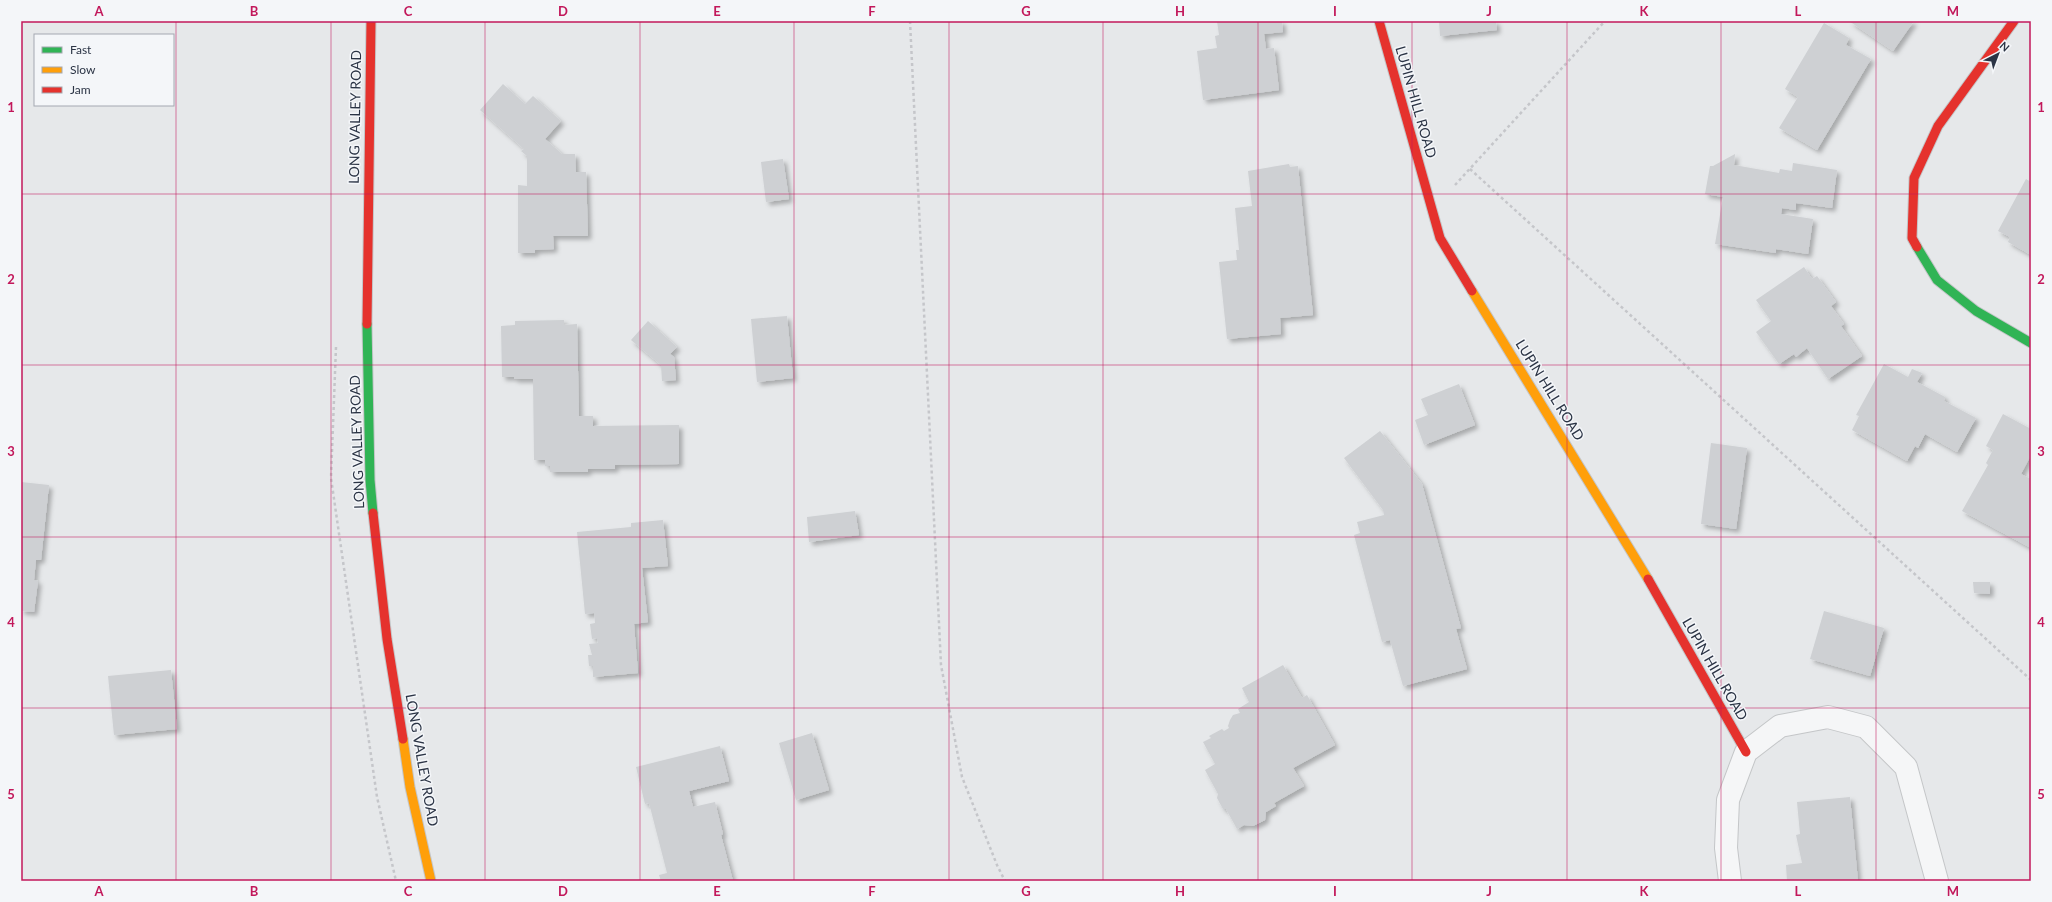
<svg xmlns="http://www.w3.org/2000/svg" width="2052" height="902" font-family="Lato,sans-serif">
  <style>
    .building { fill: #ced0d3; filter: url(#shadow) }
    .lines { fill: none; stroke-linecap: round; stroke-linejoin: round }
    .street-casing { stroke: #c4c6c8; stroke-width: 24 }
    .fast-casing { stroke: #c4c6c8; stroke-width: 11 }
    .slow-casing { stroke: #c4c6c8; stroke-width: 11 }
    .jam-casing { stroke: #c4c6c8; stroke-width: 11 }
    .path { stroke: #c5c6ca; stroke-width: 2.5; stroke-dasharray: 3 3; stroke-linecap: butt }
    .street { stroke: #f5f6f7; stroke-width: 22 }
    .fast { stroke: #30b455; stroke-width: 9 }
    .slow { stroke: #ff9f0a; stroke-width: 9 }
    .jam { stroke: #e5322d; stroke-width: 9 }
    .grid { fill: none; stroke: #c2185b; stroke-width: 1; stroke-opacity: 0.55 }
    .labels { text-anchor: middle; stroke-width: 3; stroke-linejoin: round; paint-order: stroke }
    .street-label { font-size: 14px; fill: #2b3445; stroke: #f4f6f9 }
    .neatline { fill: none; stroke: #c2185b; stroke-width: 1.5 }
    .grid-label { font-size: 13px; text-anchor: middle; font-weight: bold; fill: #c2185b }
  </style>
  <defs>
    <filter id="shadow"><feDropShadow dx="3.5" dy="3.5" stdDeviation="2" flood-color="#0004"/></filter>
  </defs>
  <rect width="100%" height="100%" fill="#e6e8ea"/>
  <g class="building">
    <path d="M1217,21H1282L1283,32L1264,34L1266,49L1274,48L1279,90L1203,100L1197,51L1217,48L1215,36L1219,35Z"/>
    <path d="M1439,21H1496L1497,30L1440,36Z"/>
    <path d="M1849,21H1914L1893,51Z"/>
    <path d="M1824,23L1849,38L1846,45L1871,59L1817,150L1779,128L1798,97L1785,89Z"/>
    <path d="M503,84L525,104L533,96L561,121L545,139L562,154H575L576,172H586L588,236H553L554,249L535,250V253H518V185L527,186V156L521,151L524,149L480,110Z"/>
    <path d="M1735,154L1734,165L1779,173L1780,169L1792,171L1793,163L1837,170L1832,208L1796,203V210L1782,208L1781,214L1813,219L1808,254L1776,249V253L1715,244L1723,197L1705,194L1710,166H1713Z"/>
    <path d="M783,159L789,199L766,202L761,162Z"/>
    <path d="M1289,164L1290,167L1298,166L1313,315L1280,318L1281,334L1227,339L1219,262L1237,260L1236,250H1239L1235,208L1252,206L1248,171Z"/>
    <path d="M2026,179L2031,182V255L2008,242L2010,237L1998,231Z"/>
    <path d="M1804,267L1812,279L1817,276L1836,302L1831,306L1844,324L1841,326L1862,356L1828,379L1807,348L1796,357L1794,354L1779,364L1756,332L1771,321L1756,300Z"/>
    <path d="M787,316L793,378L757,382L751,319Z"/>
    <path d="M564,320V325L577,324L579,416H593V426L679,425V464L615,465V469H588V472H550V466H545V460H534L533,379H514V377H502L501,326L515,325V321Z"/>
    <path d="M648,321L677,347L670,354L674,357L676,380L662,381L661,365L631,340Z"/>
    <path d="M1884,364L1908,377L1912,369L1922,373L1917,382L1945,397L1944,401L1976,418L1957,452L1925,434L1918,448L1915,446L1907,461L1852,430L1859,416L1856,415Z"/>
    <path d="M1459,384L1475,425L1424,445L1415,420L1428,415L1421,399Z"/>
    <path d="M2003,414L2031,429V455L2021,474L2031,479V548L1962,511L1988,465L1986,463L1993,450L1986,446Z"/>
    <path d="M1380,431L1422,484L1461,628L1456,629L1467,669L1403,686L1390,640L1382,642L1354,535L1360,533L1357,522L1384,515L1383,510L1344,458Z"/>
    <path d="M1711,443L1747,448L1736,529L1701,524Z"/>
    <path d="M21,482L49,485L41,560H36L34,580L38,581L34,612L21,611Z"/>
    <path d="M855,511L859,535L809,542L807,517Z"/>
    <path d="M663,520L668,566L642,568L648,622L634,624L638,673L593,677V666H589L588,655H592L589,644L598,643L597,638L592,639L590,624L595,623L594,613L585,614L577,532L631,527V523Z"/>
    <path d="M1973,582H1990V594L1974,593Z"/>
    <path d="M1824,611L1884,628L1870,676L1810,659Z"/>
    <path d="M1283,665L1302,698L1307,695L1335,745L1293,768L1304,786L1274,803L1276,806L1266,812L1265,820L1253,826L1244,825L1237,829L1226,809H1223L1217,798L1218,794L1205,770L1215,764L1203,742L1211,738L1209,736L1222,729L1224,731L1229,728L1228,726L1230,720L1233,715L1240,713L1238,709L1249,702L1242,688Z"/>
    <path d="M171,670L177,729L114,735L108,676Z"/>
    <path d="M812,733L829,790L796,800L779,743Z"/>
    <path d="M720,746L729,781L689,791L693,807L715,802L723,834L721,835L733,881H661L659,875L667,873L649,803L645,804L636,767Z"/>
    <path d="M1850,797L1858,881H1787L1786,865L1802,863L1796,835L1800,834L1797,802Z"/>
  </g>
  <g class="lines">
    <g class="street-casing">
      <path id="street" d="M1730,881L1726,848L1728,800L1746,752L1780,726L1828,717L1866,727L1906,767L1937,881"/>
    </g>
    <g class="fast-casing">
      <g id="fast">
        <path d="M1917,247L1937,280L1976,311L2031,343"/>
        <path d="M367,324L370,480L373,513"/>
      </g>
    </g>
    <g class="slow-casing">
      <g id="slow">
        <path d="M1472,291L1648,579"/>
        <path d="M403,739L410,787L431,881"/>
      </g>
    </g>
    <g class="jam-casing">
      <g id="jam">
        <path d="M1379,21L1440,238L1472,291"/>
        <path d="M1917,247L1912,238L1914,178L1938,126L2014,21"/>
        <path d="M367,324L371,21"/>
        <path d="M373,513L387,639L403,739"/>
        <path d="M1648,579L1746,752"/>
      </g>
    </g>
    <g class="path">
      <path d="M910,21L941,665L962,777L997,865L1005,881"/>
      <path d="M1470,169L2031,680"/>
      <path d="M1455,185L1605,21"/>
      <path d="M336,347L331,478L377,797L396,881"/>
    </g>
    <use href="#street" class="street"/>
    <use href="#fast" class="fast"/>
    <use href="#slow" class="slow"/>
    <use href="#jam" class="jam"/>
  </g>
  <path class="grid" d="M176,21V881M331,21V881M485,21V881M640,21V881M794,21V881M949,21V881M1103,21V881M1258,21V881M1412,21V881M1567,21V881M1721,21V881M1876,21V881M21,194H2031M21,365H2031M21,537H2031M21,708H2031"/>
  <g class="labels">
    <g class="street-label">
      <text transform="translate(1416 102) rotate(74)" y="5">LUPIN HILL ROAD</text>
      <text transform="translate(355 117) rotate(-89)" y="5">LONG VALLEY ROAD</text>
      <text transform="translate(1550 390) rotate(58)" y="5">LUPIN HILL ROAD</text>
      <text transform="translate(357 442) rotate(-92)" y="5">LONG VALLEY ROAD</text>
      <text transform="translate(1715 669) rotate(60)" y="5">LUPIN HILL ROAD</text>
      <text transform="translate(422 760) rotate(80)" y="5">LONG VALLEY ROAD</text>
    </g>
  </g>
  <rect width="2052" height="902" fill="none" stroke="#f4f6f9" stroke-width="44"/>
  <rect x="34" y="34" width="140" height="72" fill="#f4f6f9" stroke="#a4a8b1"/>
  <rect x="42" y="47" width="20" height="6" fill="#30b455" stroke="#a4a8b1"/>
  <text x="70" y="54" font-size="12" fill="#2b3445">Fast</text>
  <rect x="42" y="67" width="20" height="6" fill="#ff9f0a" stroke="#a4a8b1"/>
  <text x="70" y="74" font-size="12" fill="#2b3445">Slow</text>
  <rect x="42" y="87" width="20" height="6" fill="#e5322d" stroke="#a4a8b1"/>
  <text x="70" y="94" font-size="12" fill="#2b3445">Jam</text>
  <g transform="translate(1998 54) rotate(42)" stroke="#f4f6f9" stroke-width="3" paint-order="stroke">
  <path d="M0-3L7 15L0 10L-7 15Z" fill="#2b3445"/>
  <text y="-6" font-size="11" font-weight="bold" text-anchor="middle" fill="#2b3445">N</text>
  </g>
  <rect x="22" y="22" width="2008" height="858" class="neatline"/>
  <g class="grid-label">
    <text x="99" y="16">A</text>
    <text x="254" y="16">B</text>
    <text x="408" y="16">C</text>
    <text x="563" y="16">D</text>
    <text x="717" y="16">E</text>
    <text x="872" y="16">F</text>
    <text x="1026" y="16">G</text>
    <text x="1180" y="16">H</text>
    <text x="1335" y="16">I</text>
    <text x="1489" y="16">J</text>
    <text x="1644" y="16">K</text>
    <text x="1798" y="16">L</text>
    <text x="1953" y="16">M</text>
    <text x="11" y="112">1</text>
    <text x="2041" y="112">1</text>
    <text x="11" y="284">2</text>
    <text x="2041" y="284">2</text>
    <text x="11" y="456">3</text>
    <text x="2041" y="456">3</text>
    <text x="11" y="627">4</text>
    <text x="2041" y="627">4</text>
    <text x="11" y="799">5</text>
    <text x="2041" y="799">5</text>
    <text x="99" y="896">A</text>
    <text x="254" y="896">B</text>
    <text x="408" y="896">C</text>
    <text x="563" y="896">D</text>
    <text x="717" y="896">E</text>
    <text x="872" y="896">F</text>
    <text x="1026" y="896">G</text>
    <text x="1180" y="896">H</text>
    <text x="1335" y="896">I</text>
    <text x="1489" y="896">J</text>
    <text x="1644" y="896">K</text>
    <text x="1798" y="896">L</text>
    <text x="1953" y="896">M</text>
  </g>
</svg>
